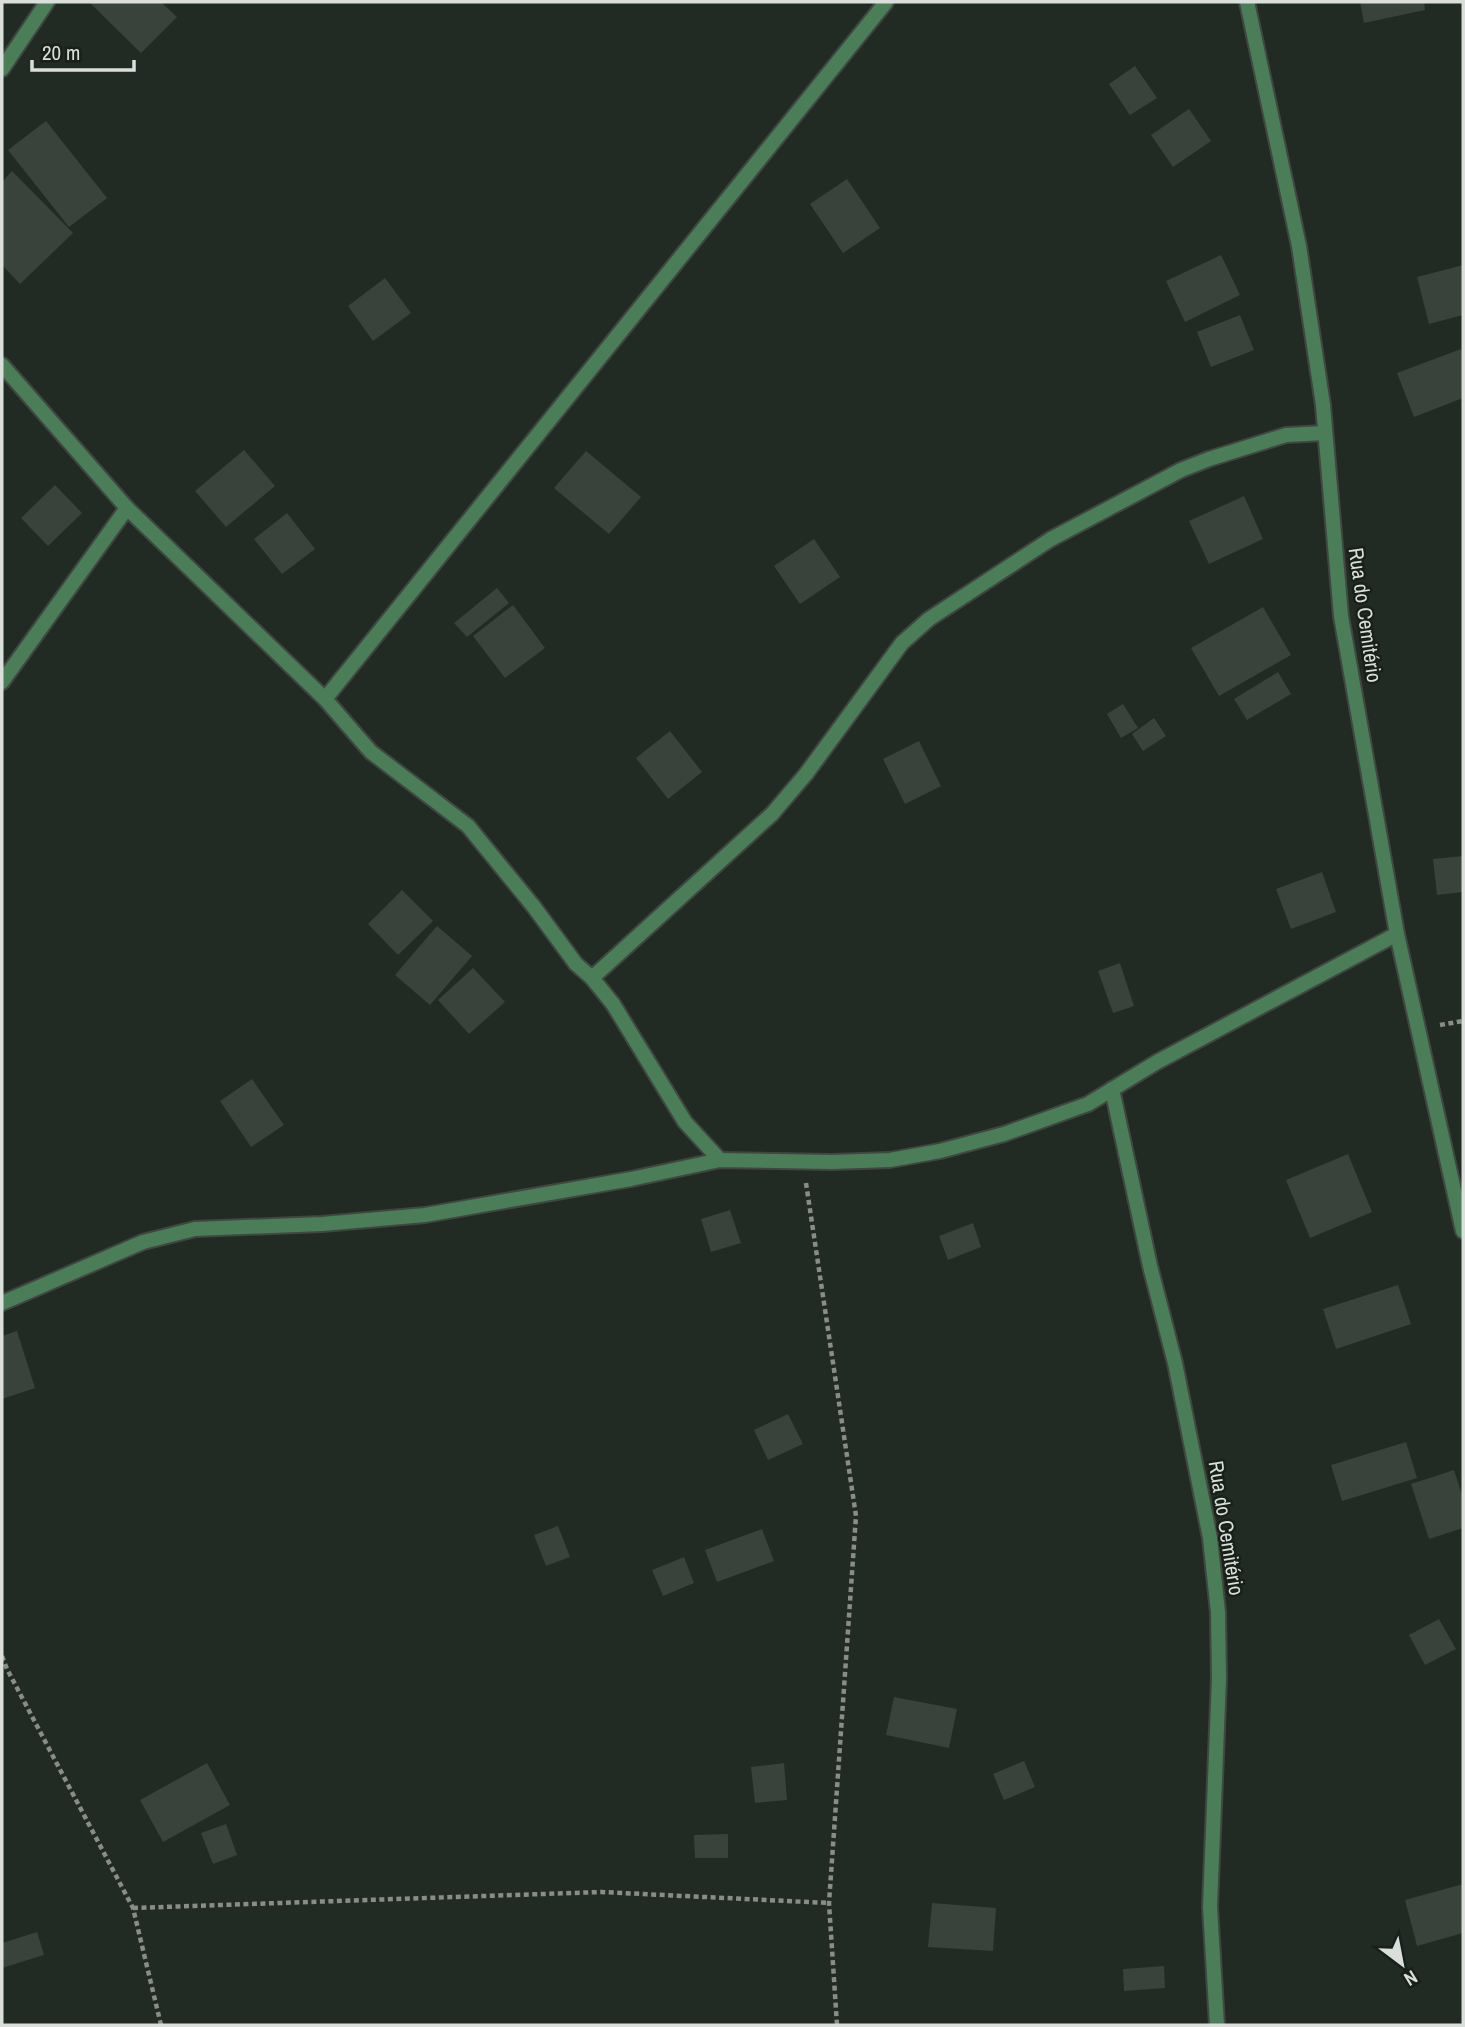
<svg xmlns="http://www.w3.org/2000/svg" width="1465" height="2027" font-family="'Archivo Narrow',sans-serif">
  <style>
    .building { fill: #39423b }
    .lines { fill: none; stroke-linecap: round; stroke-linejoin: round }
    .street-casing { stroke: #3f4740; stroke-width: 18 }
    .path { stroke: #878d88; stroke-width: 4.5; stroke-dasharray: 5 3.5; stroke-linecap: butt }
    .street { stroke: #4b7d59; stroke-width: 14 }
    .labels { text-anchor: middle; stroke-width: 5; stroke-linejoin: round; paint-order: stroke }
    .street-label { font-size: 21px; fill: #dadfdb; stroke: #18201a }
  </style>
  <rect width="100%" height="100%" fill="#212a23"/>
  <g class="building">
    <path d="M89,2H161L177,17L141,53Z"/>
    <path d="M1360,2H1424L1425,10L1364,23Z"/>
    <path d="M1135,66L1157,98L1130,115L1109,84Z"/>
    <path d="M1189,109L1211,141L1173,167L1151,135Z"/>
    <path d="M46,121L107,198L69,227L8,150Z"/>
    <path d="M12,171L73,233L20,284L2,265V182Z"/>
    <path d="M847,179L880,228L843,253L810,204Z"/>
    <path d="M1221,255L1240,295L1185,322L1166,281Z"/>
    <path d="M1463,265V315L1429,324L1417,277Z"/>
    <path d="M385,278L411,313L373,341L348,306Z"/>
    <path d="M1240,315L1254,350L1211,367L1197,332Z"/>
    <path d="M1461,349L1463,355V398L1414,417L1397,373Z"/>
    <path d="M244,450L275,486L226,527L195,491Z"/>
    <path d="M586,451L641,497L609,534L554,488Z"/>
    <path d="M55,485L82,513L48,546L21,518Z"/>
    <path d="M1244,496L1263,539L1209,564L1189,521Z"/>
    <path d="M287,513L315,549L282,574L254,539Z"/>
    <path d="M814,539L840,577L800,604L774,566Z"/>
    <path d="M497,588L509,603L467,637L454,623Z"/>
    <path d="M513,605L545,648L505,678L473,636Z"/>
    <path d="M1263,607L1291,655L1219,696L1191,648Z"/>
    <path d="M1278,672L1291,694L1247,720L1234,699Z"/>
    <path d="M1123,704L1138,728L1121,738L1107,714Z"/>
    <path d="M1154,718L1166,736L1143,751L1132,734Z"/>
    <path d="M670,731L702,772L668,799L636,758Z"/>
    <path d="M919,741L941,786L905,804L883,759Z"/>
    <path d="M1463,856V892L1437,895L1433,859Z"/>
    <path d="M1322,872L1336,912L1291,929L1276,889Z"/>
    <path d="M402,890L433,921L398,955L368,924Z"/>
    <path d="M437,926L472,956L430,1005L395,975Z"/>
    <path d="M1120,963L1134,1006L1113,1013L1098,971Z"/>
    <path d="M473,968L505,1002L469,1034L438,1000Z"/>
    <path d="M252,1079L284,1125L251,1147L220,1101Z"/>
    <path d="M1348,1154L1372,1212L1310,1238L1286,1180Z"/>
    <path d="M730,1210L741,1243L711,1252L701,1219Z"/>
    <path d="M973,1223L981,1247L948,1260L939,1236Z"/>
    <path d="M1398,1285L1411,1324L1336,1349L1323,1309Z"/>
    <path d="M17,1331L35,1388L2,1399V1336Z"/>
    <path d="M788,1414L803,1444L768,1460L754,1430Z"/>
    <path d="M1406,1442L1417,1478L1342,1501L1331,1465Z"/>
    <path d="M1454,1470L1463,1498V1528L1429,1539L1411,1484Z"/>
    <path d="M558,1526L570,1557L546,1566L534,1535Z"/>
    <path d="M762,1529L774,1561L717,1582L705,1550Z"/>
    <path d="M684,1557L694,1583L663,1596L652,1570Z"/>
    <path d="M1439,1619L1456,1649L1425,1665L1409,1635Z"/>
    <path d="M894,1697L957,1709L949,1748L886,1735Z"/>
    <path d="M1024,1761L1035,1787L1004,1800L993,1774Z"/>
    <path d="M207,1763L230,1805L163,1842L140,1800Z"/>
    <path d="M784,1763L787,1800L755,1803L751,1767Z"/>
    <path d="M226,1824L237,1855L213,1864L201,1833Z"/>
    <path d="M728,1834V1858H695L694,1835Z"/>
    <path d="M1463,1884V1933L1417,1946L1405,1900Z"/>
    <path d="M932,1903L996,1908L993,1951L928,1947Z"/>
    <path d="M37,1932L44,1955L2,1968V1943Z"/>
    <path d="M1164,1966L1165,1988L1124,1991L1123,1969Z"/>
  </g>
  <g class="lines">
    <g class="street-casing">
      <g id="street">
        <path d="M1247,2L1299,246L1323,405L1341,616L1397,934L1463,1231"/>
        <path d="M2,69L47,2"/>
        <path d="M2,365L127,508L325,699L371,752L468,826L534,907L576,964L592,978L613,1004L685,1122L720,1160"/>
        <path d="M2,682L127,508"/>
        <path d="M325,699L886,2"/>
        <path d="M592,978L772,814L806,774L902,643L929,619L1051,539L1181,470L1209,459L1286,435L1325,433"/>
        <path d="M1112,1089L1150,1266L1175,1363L1210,1538L1218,1612L1219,1678L1210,1907L1217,2025"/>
        <path d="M2,1303L143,1242L195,1229L322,1224L425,1215L631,1179L720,1160L832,1162L890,1160L940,1151L1004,1134L1088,1104L1157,1062L1397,934"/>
      </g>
    </g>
    <g class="path">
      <path d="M1440,1025L1463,1021"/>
      <path d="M806,1183L856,1516L829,1903L837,2025"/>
      <path d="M2,1656L7,1669L133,1908L161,2025"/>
      <path d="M133,1908L601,1892L829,1903"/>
    </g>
    <use href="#street" class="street"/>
  </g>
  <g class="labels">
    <g class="street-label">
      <text transform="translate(1365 615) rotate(82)" y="7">Rua do Cemitério</text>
      <text transform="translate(1226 1528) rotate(81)" y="7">Rua do Cemitério</text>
    </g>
  </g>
  <rect width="1465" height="2027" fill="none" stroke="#dadfdb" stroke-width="7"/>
  <g transform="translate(1402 1964) rotate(148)" stroke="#18201a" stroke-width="5" paint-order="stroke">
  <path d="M0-5L12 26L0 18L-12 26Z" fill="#dadfdb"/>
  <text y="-10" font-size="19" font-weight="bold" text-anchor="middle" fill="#dadfdb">N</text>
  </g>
  <path d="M32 60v10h102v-10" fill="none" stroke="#dadfdb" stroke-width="3.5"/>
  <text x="42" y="60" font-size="21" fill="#dadfdb" stroke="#18201a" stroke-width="5" paint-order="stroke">20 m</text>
</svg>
